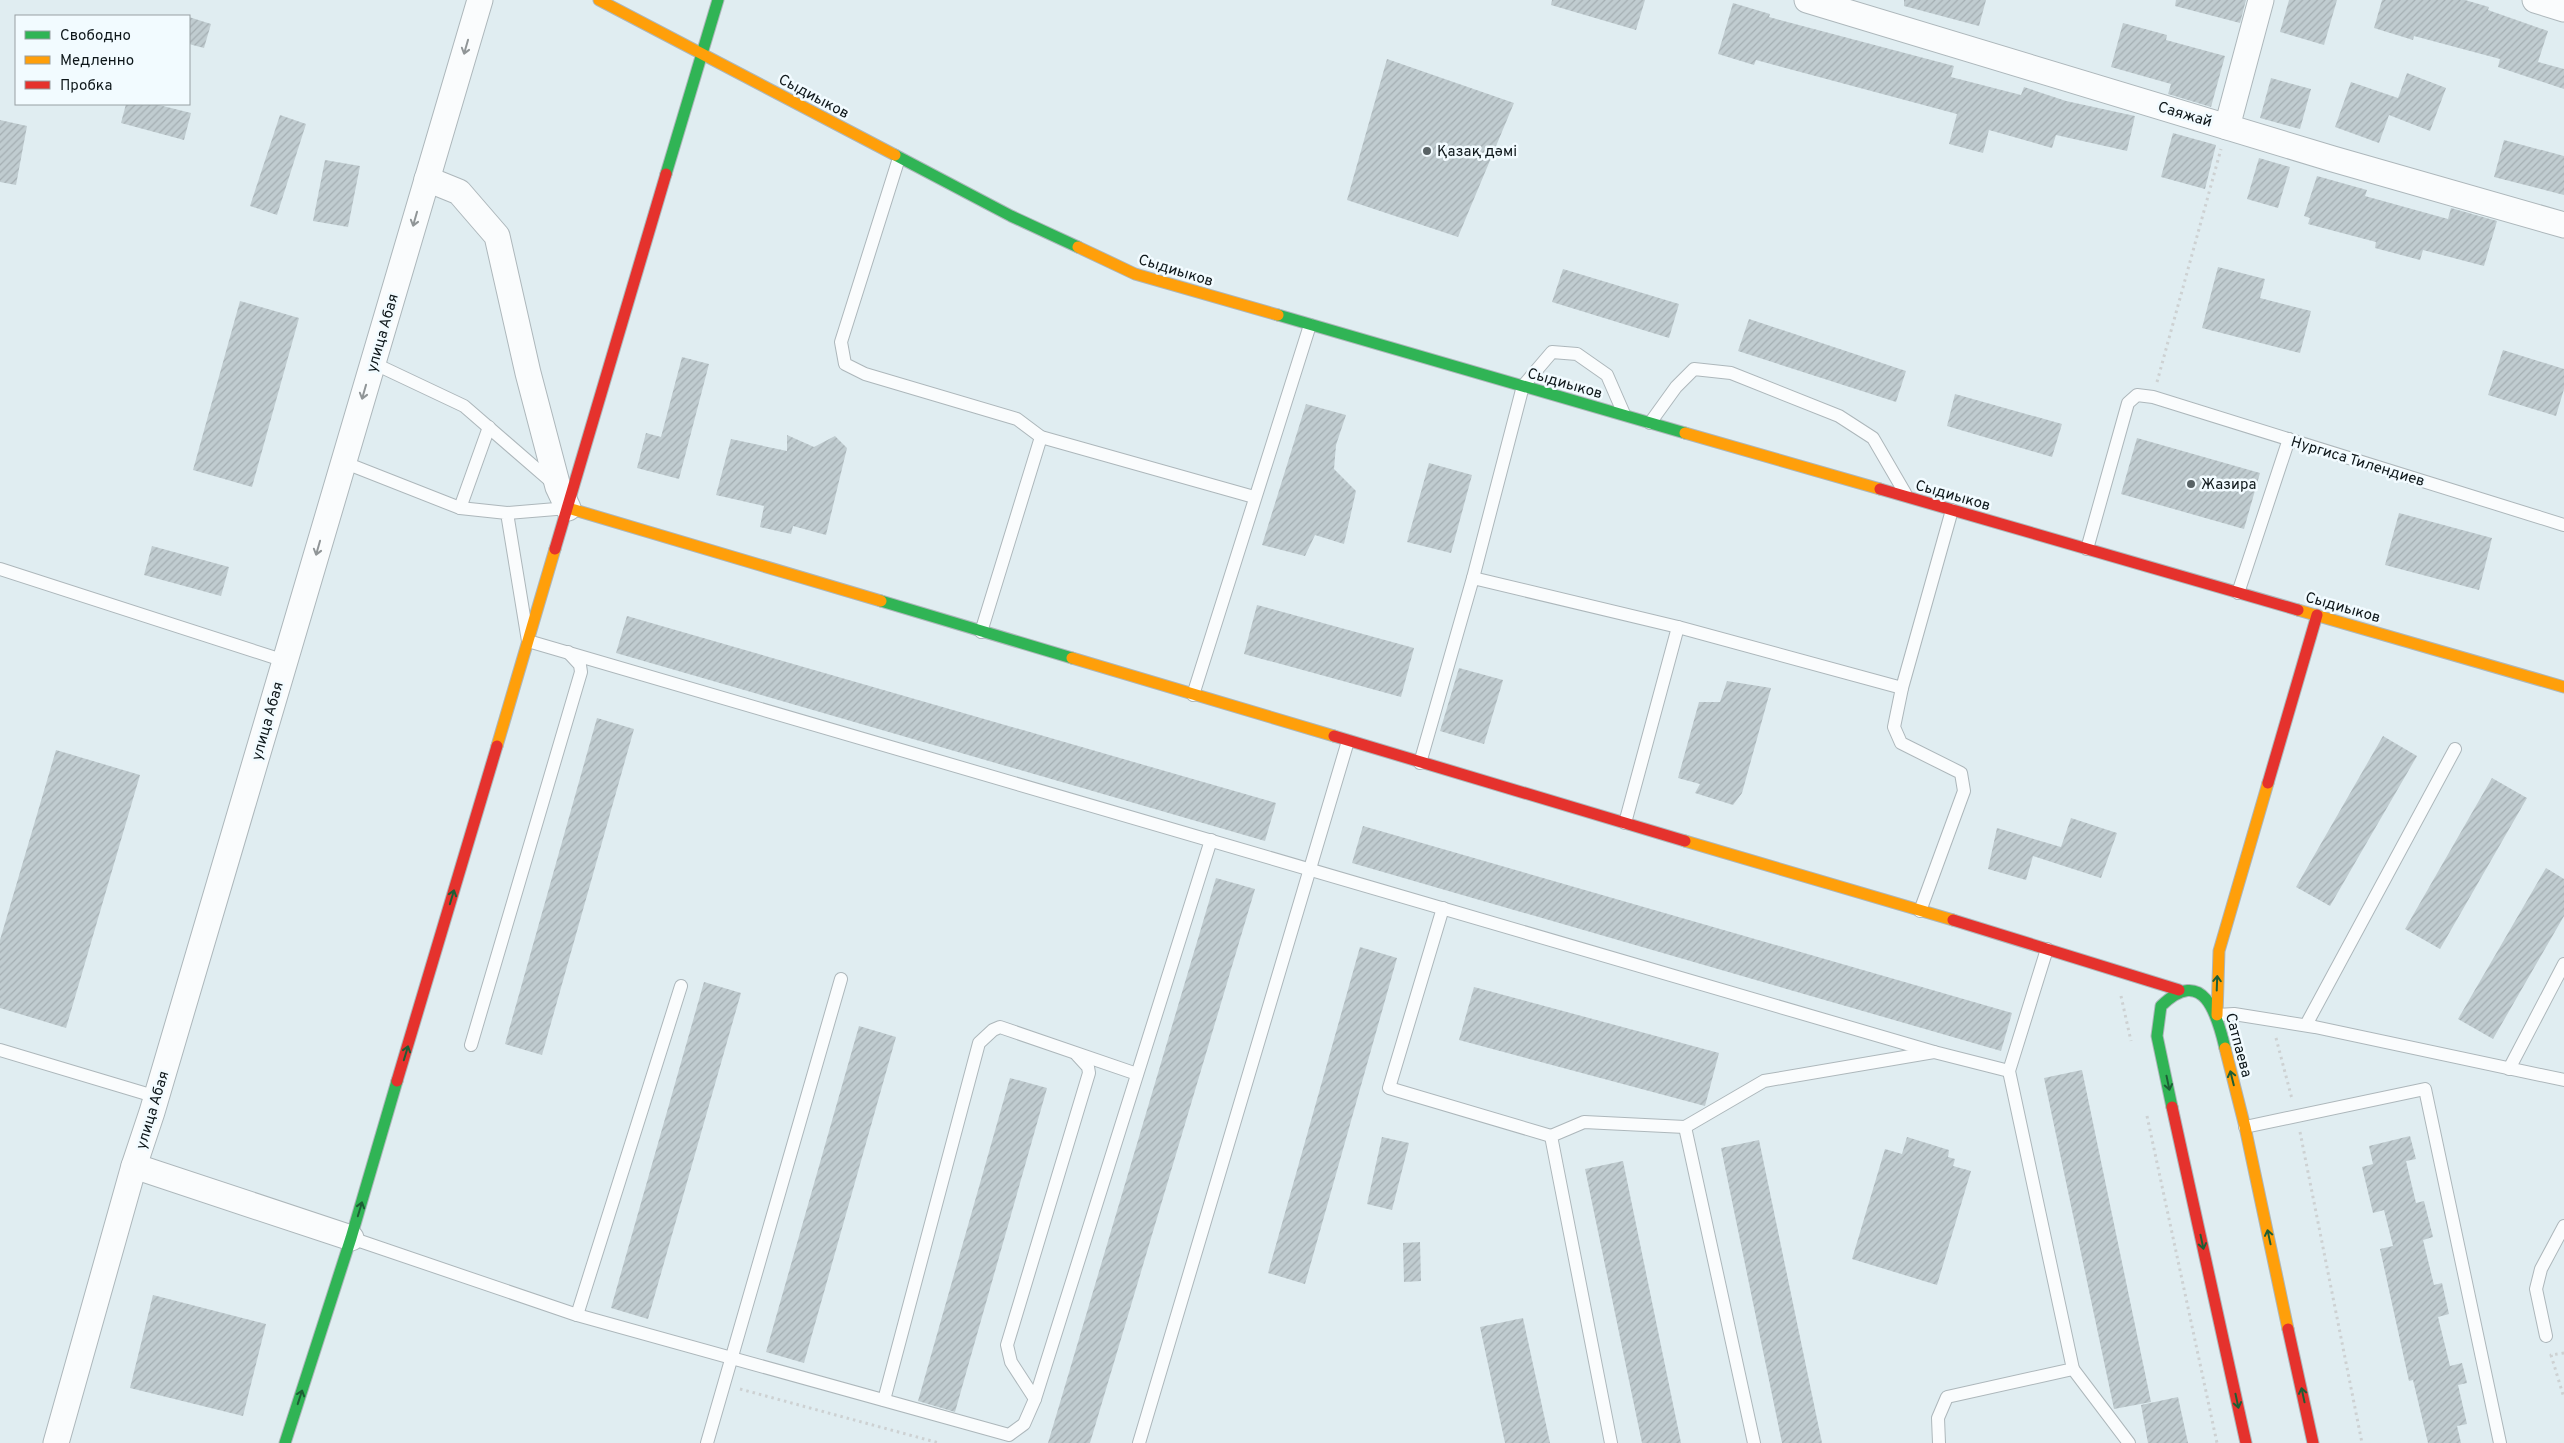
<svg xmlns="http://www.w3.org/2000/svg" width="2564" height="1443" font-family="Overpass,sans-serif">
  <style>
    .building { fill: url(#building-hatch) }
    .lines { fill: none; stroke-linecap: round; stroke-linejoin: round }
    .lane-casing { stroke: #adb7bb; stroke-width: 14 }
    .street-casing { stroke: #adb7bb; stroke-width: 27 }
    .fast-casing { stroke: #adb7bb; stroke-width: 13 }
    .slow-casing { stroke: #adb7bb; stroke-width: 13 }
    .jam-casing { stroke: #adb7bb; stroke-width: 13 }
    .path { stroke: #cdd1d2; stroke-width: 3; stroke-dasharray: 2.5 4; stroke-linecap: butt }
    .lane { stroke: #fafcfd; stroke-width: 12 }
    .street { stroke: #fafcfd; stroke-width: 25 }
    .fast { stroke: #30b455; stroke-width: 11 }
    .slow { stroke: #ff9f0a; stroke-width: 11 }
    .jam { stroke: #e5322d; stroke-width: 11 }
    .oneway { stroke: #909597 }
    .oneway2 { stroke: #1d5e35 }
    .poi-dot { fill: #586265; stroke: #f2fbff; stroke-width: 2 }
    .labels { text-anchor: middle; stroke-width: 5; stroke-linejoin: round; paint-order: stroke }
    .street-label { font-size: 15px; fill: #0e171a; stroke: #f2fbff }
    .poi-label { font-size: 15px; fill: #0e171a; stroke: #f2fbff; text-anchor: start }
  </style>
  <defs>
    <pattern id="building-hatch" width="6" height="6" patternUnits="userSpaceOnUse" patternTransform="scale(1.25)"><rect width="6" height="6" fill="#c0ccd0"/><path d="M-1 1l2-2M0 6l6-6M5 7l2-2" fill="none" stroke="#a4aeb2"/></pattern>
  </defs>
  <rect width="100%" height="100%" fill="#e0edf1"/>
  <g class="building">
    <path d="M1552,0H1645L1636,30L1551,5Z"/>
    <path d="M1904,0H1986L1979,26L1904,6Z"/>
    <path d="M2176,0H2246L2240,23L2175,6Z"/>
    <path d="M2289,0H2337L2324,45L2280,32Z"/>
    <path d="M2382,0H2465L2489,7L2488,10L2548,31L2538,62L2564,69V89L2498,67L2500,59L2414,36L2413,40L2374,28Z"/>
    <path d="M1733,3L1770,14L1769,17L1954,66L1951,77L2021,95L2024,87L2066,101L2135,116L2127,151L2056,135L2052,148L1989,130L1983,153L1949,144L1957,114L1756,60L1754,65L1718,54Z"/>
    <path d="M189,17L211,24L204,48L189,44Z"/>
    <path d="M2123,23L2167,35L2166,40L2225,56L2211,107L2168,94L2171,84L2111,67Z"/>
    <path d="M1387,59L1514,103L1458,237L1347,200Z"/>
    <path d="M2407,73L2446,88L2430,131L2389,115L2379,143L2335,127L2351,82L2398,98Z"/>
    <path d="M2271,78L2311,89L2300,129L2260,118Z"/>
    <path d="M126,104H155L191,113L184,140L121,123Z"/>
    <path d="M280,115L306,124L277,215L250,206Z"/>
    <path d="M0,120L27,126L16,185L0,182Z"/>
    <path d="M2173,133L2216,145L2205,189L2161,177Z"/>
    <path d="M2504,140L2564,156V195L2494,177Z"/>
    <path d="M2259,158L2290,167L2278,208L2247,199Z"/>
    <path d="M325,160L360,166L348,227L313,221Z"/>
    <path d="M2317,176L2367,190L2365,196L2448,219L2451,208L2497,221L2484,266L2423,250L2420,260L2375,248L2376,242L2308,224L2310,218L2304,216Z"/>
    <path d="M2218,267L2265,279L2260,298L2311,311L2300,353L2202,328Z"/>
    <path d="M1563,269L1679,304L1669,338L1552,302Z"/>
    <path d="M240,301L299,318L252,487L193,470Z"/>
    <path d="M1749,319L1906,371L1896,402L1738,351Z"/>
    <path d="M2503,350L2564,369V389L2556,416L2488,395Z"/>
    <path d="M682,357L709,364L679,479L637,468L646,433L661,437Z"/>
    <path d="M1955,394L2062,424L2052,457L1947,426Z"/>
    <path d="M1306,404L1346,415L1336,445L1334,469L1356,491L1344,544L1315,535L1305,556L1262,545Z"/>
    <path d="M787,435L814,447L835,436L847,448L826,535L793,526L791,534L760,527L764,506L716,495L731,439L787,451Z"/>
    <path d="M2137,438L2260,473L2244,529L2121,494Z"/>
    <path d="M1429,463L1472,475L1451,553L1407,542Z"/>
    <path d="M2399,513L2492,538L2479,590L2385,565Z"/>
    <path d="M152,546L229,567L221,596L144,575Z"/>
    <path d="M1257,605L1414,648L1401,697L1244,654Z"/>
    <path d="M627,616L1276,803L1265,841L616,653Z"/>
    <path d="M1459,668L1503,680L1484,744L1440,731Z"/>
    <path d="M1727,681L1771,688L1742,793L1733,805L1695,793L1700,784L1678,778L1699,702H1720Z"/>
    <path d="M597,718L634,729L542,1055L505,1044Z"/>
    <path d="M2383,736L2417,756L2330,906L2296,887Z"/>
    <path d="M56,750L140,775L66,1028L0,1008V940Z"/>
    <path d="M2492,778L2527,798L2440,949L2405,929Z"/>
    <path d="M2071,818L2117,833L2101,878L2033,856L2026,880L1988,869L1997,828L2061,847Z"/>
    <path d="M1363,826L2012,1013L2001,1051L1352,863Z"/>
    <path d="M2546,868L2564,879V916L2493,1039L2458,1019Z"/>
    <path d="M1216,878L1255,889L1090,1443H1048Z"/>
    <path d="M1360,947L1397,958L1305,1284L1268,1273Z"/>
    <path d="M704,982L741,993L648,1319L611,1308Z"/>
    <path d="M1474,987L1719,1053L1705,1106L1459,1040Z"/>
    <path d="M859,1026L896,1037L804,1363L766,1352Z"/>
    <path d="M2082,1070L2151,1402L2114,1409L2044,1078Z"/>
    <path d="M1010,1078L1047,1088L955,1412L918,1401Z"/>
    <path d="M2410,1136L2416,1159L2406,1161L2416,1203L2424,1201L2433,1237L2423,1240L2434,1285L2442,1283L2449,1314L2438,1317L2450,1366L2462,1363L2467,1383L2458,1385L2467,1424L2457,1426L2461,1443H2428L2413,1380L2409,1381L2380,1249L2393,1246L2384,1210L2373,1213L2362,1167L2373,1164L2369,1146Z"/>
    <path d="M1382,1137L1409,1143L1392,1210L1367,1204Z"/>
    <path d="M1907,1137L1949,1150L1948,1157L1955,1159L1953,1166L1971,1171L1937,1285L1852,1259L1885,1149L1902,1154Z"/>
    <path d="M1759,1140L1822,1443H1782L1721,1148Z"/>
    <path d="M1623,1161L1681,1443H1642L1585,1169Z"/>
    <path d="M1420,1242L1421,1281L1404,1282L1403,1243Z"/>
    <path d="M153,1295L266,1324L243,1416L130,1388Z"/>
    <path d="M1523,1318L1550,1443H1505L1480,1327Z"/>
    <path d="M2178,1397L2188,1443H2148L2141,1405Z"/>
  </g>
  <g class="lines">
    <g class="lane-casing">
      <g id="lane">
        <path d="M899,158L841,342L845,364L865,374L1017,419L1041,437L1254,497"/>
        <path d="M373,363L464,406L554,484"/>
        <path d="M1650,423L1676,387L1694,369L1731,373L1839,416L1873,438L1905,493"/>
        <path d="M343,462L460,508L507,513L528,641L1934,1052"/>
        <path d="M460,508L489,427"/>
        <path d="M507,513L568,508"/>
        <path d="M2087,549L2128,403L2137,395L2153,397L2564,525"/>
        <path d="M0,569L285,661"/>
        <path d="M1473,578L1523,386L1552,352L1577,354L1607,375L1624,414"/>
        <path d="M2238,593L2289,439"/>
        <path d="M981,632L1041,437"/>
        <path d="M1902,688L1894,727L1901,743L1961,773L1964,791L1920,911"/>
        <path d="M1193,695L1310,325"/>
        <path d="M1420,763L1473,578L1678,627L1902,688L1952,510"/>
        <path d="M1625,823L1678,627"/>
        <path d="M1443,908L1389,1088L1551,1136"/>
        <path d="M2217,1015L2234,1014L2315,1027L2564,1080"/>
        <path d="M2306,1025L2455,749"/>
        <path d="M471,1045L581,672L580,665L568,652"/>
        <path d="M0,1050L157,1097"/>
        <path d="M2509,1069L2564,964"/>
        <path d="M1685,1127L1754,1443"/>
        <path d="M2245,1127L2425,1089L2500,1443"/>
        <path d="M351,1238L577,1315L1009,1435L1024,1424L1035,1399L1211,840"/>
        <path d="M577,1315L681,986"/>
        <path d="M2546,1336L2536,1289L2541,1269L2564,1226"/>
        <path d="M2073,1369L2129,1443"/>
        <path d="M1035,1399L1011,1362L1007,1345L1089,1073L1088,1067L1077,1055"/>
        <path d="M884,1400L979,1043L993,1030L1000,1027L1137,1074"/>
        <path d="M707,1443L841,979"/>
        <path d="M1139,1443L1348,741"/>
        <path d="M1611,1443L1551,1136L1584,1122L1685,1127L1764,1081L1934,1052L2009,1071"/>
        <path d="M1939,1443L1938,1418L1947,1397L2073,1369L2009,1071L2047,949"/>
      </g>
    </g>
    <g class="street-casing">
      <g id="street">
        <path d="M1807,0L2333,159L2564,225"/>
        <path d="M2535,0L2564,9"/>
        <path d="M2227,127L2261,0"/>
        <path d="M427,179L459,192L497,236L528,373L558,487L568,508"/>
        <path d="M134,1166L351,1238"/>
        <path d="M56,1443L134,1166L152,1112L480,0"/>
      </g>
    </g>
    <g class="fast-casing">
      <g id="fast">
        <path d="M895,155L1011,216L1078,247"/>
        <path d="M666,174L718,0"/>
        <path d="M1278,315L1685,433"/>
        <path d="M881,601L1072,658"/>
        <path d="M2172,1107L2157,1036L2161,1006C2203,965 2217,1014 2225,1048"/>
        <path d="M285,1443L351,1238L397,1081"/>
      </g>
    </g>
    <g class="slow-casing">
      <g id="slow">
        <path d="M599,0L895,155"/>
        <path d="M1078,247L1135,274L1278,315"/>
        <path d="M1685,433L1880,489"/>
        <path d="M568,508L881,601"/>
        <path d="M2298,610L2564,687"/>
        <path d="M1072,658L1334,736"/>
        <path d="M497,746L555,549"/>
        <path d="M1685,841L1953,920"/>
        <path d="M2217,1015L2219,951L2268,783"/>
        <path d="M2225,1048L2245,1127L2288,1329"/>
      </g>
    </g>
    <g class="jam-casing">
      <g id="jam">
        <path d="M1880,489L2298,610"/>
        <path d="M555,549L666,174"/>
        <path d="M1334,736L1685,841"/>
        <path d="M2268,783L2317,615"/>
        <path d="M1953,920L2179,990"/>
        <path d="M397,1081L497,746"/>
        <path d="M2172,1107L2246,1443"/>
        <path d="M2288,1329L2313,1443"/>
      </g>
    </g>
    <g class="path">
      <path d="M2157,382L2221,149"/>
      <path d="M2121,996L2131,1041"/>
      <path d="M2276,1038L2292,1099"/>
      <path d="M2147,1116L2217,1443"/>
      <path d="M2300,1132L2362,1443"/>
      <path d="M2564,1353L2551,1355L2564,1398"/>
      <path d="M740,1389L939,1443"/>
    </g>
    <use href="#lane" class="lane"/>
    <use href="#street" class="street"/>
    <use href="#fast" class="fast"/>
    <use href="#slow" class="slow"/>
    <use href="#jam" class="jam"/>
  </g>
  <defs><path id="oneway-shaft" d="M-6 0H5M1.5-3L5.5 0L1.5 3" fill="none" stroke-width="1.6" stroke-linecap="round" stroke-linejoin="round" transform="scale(1.25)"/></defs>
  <g class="oneway">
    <use href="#oneway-shaft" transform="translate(466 47) rotate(106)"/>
    <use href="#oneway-shaft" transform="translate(415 219) rotate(106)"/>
    <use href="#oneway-shaft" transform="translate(364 392) rotate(106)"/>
    <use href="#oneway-shaft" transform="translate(318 548) rotate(106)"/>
  </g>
  <g class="oneway2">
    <use href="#oneway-shaft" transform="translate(452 897) rotate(-73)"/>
    <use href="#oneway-shaft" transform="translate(2217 983) rotate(-88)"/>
    <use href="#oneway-shaft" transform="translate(406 1053) rotate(-73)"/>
    <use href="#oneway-shaft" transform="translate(2232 1078) rotate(-104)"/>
    <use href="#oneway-shaft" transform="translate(2168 1083) rotate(78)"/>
    <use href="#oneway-shaft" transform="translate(360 1209) rotate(-73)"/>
    <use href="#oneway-shaft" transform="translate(2269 1237) rotate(-102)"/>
    <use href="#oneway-shaft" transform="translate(2202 1242) rotate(78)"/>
    <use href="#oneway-shaft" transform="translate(2303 1395) rotate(-102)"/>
    <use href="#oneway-shaft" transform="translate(300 1397) rotate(-72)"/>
    <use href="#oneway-shaft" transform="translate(2237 1401) rotate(78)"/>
  </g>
  <g class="poi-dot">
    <circle cx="1427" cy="151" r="5"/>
    <circle cx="2191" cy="484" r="5"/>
  </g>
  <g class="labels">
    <g class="street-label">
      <text transform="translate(814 96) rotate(28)" y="5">Сыдиыков</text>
      <text transform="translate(2185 114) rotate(17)" y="5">Саяжай</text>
      <text transform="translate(1176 270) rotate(17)" y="5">Сыдиыков</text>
      <text transform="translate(382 333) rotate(-74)" y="5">улица Абая</text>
      <text transform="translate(1565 383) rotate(16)" y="5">Сыдиыков</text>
      <text transform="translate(2358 461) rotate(17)" y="5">Нургиса Тилендиев</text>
      <text transform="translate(1953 495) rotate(16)" y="5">Сыдиыков</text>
      <text transform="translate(2343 607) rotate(16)" y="5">Сыдиыков</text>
      <text transform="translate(267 721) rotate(-74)" y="5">улица Абая</text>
      <text transform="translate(2239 1045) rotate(75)" y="5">Сатпаева</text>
      <text transform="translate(152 1110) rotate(-73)" y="5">улица Абая</text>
    </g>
    <g class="poi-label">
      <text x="1437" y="156">Қазақ дәмі</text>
      <text x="2201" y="489">Жазира</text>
    </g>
  </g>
  <rect x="15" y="15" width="175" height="90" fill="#f2fbff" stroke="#97a0a3"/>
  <rect x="25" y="31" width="25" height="8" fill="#30b455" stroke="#97a0a3"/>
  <text x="60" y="40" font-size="15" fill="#0e171a">Свободно</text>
  <rect x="25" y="56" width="25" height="8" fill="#ff9f0a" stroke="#97a0a3"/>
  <text x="60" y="65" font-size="15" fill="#0e171a">Медленно</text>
  <rect x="25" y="81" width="25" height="8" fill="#e5322d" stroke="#97a0a3"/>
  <text x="60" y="90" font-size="15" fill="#0e171a">Пробка</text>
</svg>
